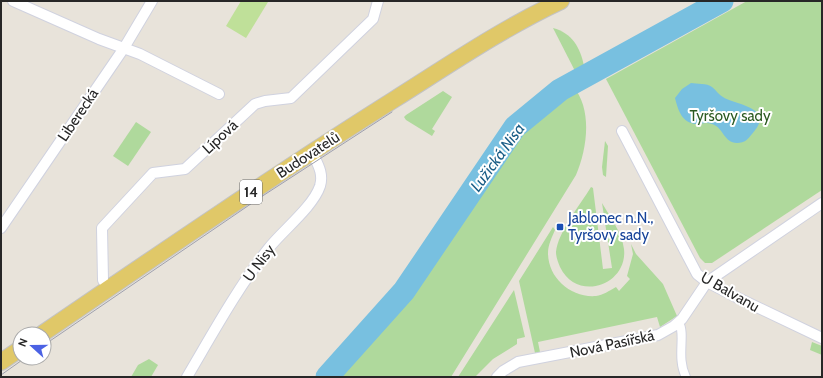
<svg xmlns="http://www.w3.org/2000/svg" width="823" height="378" font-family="Cabin,sans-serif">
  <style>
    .green { fill: #afd99c }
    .pitch { fill: #bfe099 }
    .water { fill: #78c0e0 }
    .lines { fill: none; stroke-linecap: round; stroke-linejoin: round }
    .river { stroke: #78c0e0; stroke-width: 23 }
    .pedestrian-casing { stroke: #d0d2df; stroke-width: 10 }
    .minor-casing { stroke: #d0d2df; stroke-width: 12 }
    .primary-casing { stroke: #c3c3c3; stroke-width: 18 }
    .pedestrian { stroke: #fff; stroke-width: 8 }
    .minor { stroke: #fff; stroke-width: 10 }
    .primary { stroke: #e0c868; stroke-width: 16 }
    .tram { stroke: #9ea0af; stroke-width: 1 }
    .transit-dot { fill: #1a4fb4; stroke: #fff; stroke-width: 1.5 }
    .labels { text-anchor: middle; stroke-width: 4; stroke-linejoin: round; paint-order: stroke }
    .shield { fill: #fff; stroke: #686868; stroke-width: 1 }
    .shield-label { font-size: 14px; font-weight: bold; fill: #272727 }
    .street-label { font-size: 15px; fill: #272727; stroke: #fff }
    .park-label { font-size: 15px; fill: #2b5a21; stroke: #fff }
    .transit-label { font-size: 15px; fill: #164399; stroke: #fff; text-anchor: start }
    .water-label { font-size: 16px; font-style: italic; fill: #1b5e87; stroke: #fff }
  </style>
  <rect width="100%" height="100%" fill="#e8e3da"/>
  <g class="green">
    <path d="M747,1H822V190L712,263H705L700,258L606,79Z"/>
    <path d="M553,28C572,33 580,47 584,66L575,71Z"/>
    <path d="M573,86C593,110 587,149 576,175L451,377H337L411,292L510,145L544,109Z"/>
    <path d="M443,91L452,97L432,129L435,131L432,136L406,120L404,117L406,115Z"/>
    <path d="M136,122L151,132L128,166L113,156Z"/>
    <path d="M605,141L608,146L606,177L603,175L602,167Z"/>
    <path d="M591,187L593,188L603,269L612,268L602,203C610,217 622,232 624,249C628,285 577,303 560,267C558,262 556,257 556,252C558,232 580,205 591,187Z"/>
    <path d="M553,227L555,230C552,237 548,245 548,253C548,278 571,298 596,296C603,295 609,291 616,287L619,291L630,279L627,276L633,254L631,244L636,254L663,284L677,316L660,327L657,317L538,342L540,352L535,353L519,281Z"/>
    <path d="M514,290L525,337L517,339V344L493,359L475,377H458Z"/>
    <path d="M812,342L822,346V355L810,350Z"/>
    <path d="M149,359L158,365L151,377H131L138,365Z"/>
  </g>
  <path class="pitch" d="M241,1L268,2L246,38L226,26Z"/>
  <path class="water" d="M691,83C697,84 707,83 712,87C716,90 719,95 723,97C735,105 777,107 752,134C748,139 745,143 737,143C724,143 723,127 712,124C706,122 702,124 696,124C682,123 678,110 675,98L682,89Z"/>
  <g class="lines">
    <path class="river" d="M327,377L404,291L515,127L560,90L722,1"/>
    <g class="pedestrian-casing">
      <path id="pedestrian" d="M679,323C686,334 676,358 686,377"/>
    </g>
    <g class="minor-casing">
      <g id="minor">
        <path d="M13,1L99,39L140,54L219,94"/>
        <path d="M622,131L697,274L707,282L736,297L822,338"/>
        <path d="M1,228L124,48L152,1"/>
        <path d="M108,289L103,280L102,228L153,173L185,169L255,104L265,101L291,98L373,19L378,1"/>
        <path d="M187,377C213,333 237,289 268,249C282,231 313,207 320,186C324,173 317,163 312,152"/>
        <path d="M497,377L503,371L518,362L658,335L674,326L682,319L707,282L822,203"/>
      </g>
    </g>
    <g class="primary-casing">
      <g id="primary">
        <path d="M42,334C159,254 276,174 395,99C449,65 503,28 561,1"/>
        <path d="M1,362L20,349"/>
      </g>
    </g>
    <use href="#pedestrian" class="pedestrian"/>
    <use href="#minor" class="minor"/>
    <use href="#primary" class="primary"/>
    <g class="tram">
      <path d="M44,345L261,197L392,112"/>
      <path d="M1,375L25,358"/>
    </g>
  </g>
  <rect class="transit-dot" x="556" y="223" width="8" height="8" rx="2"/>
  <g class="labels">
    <rect class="shield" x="240" y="180" width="22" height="24" rx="3"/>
    <g class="shield-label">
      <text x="251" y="197">14</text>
    </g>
    <g class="street-label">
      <text transform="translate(78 115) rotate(-56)" y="5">Liberecká</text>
      <text transform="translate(220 137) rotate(-43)" y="5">Lípová</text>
      <text transform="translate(308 155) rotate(-33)" y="5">Budovatelů</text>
      <text transform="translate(259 263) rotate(-53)" y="5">U Nisy</text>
      <text transform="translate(730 292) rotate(30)" y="5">U Balvanu</text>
      <text transform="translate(612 344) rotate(-12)" y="5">Nová Pasířská</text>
    </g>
    <g class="park-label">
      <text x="730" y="121">Tyršovy sady</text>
    </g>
    <g class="transit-label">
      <text x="568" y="223">Jablonec n.N.,<tspan x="568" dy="17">Tyršovy sady</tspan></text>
    </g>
    <g class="water-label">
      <text transform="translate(497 157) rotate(-54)" y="6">Lužická Nisa</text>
    </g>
  </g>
  <rect width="823" height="378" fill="none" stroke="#272727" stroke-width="4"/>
  <g transform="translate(32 346) rotate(291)"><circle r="19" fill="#ffffff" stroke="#a9a9a9"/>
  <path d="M0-3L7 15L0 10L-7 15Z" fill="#4b62e4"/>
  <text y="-6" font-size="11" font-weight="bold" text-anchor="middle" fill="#272727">N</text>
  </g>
</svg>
